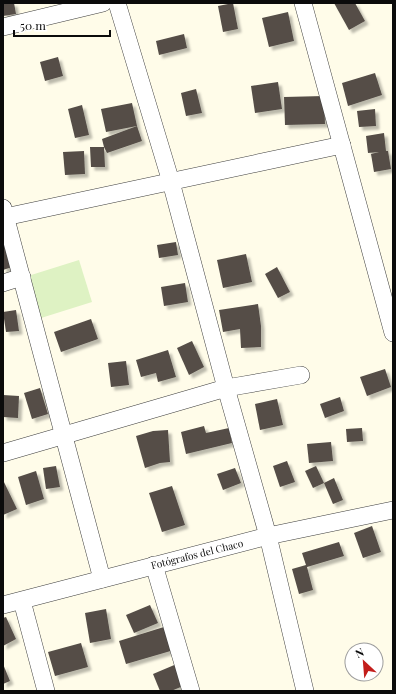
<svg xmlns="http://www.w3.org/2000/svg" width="396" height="694" font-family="'Playfair Display',serif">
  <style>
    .pitch { fill: #def2c3 }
    .building { fill: #544d47; filter: url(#shadow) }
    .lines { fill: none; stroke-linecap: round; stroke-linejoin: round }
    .minor-casing { stroke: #3e3e3e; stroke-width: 18 }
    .minor { stroke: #fff; stroke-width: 17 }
    .labels { text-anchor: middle; stroke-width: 4; stroke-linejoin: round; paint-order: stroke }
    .street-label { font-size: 10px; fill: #0b0b0b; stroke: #fff }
  </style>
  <defs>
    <filter id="shadow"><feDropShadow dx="3.5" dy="3.5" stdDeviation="1" flood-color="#0004"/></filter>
  </defs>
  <rect width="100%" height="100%" fill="#fffce9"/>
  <path class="pitch" d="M79,260L92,302L41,318L28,276Z"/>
  <g class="building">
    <path d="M3,3H14L16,14L3,16Z"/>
    <path d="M233,3L238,29L223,32L218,6Z"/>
    <path d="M334,3H355L365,21L349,30Z"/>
    <path d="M288,12L294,41L269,47L262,18Z"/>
    <path d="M184,34L187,48L159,55L156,41Z"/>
    <path d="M58,57L63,76L45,81L40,62Z"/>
    <path d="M375,73L382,95L348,106L342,83Z"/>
    <path d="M278,82L282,109L255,113L251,86Z"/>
    <path d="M196,89L202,113L186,116L181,93Z"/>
    <path d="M324,96L325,124L285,125L284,97Z"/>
    <path d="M132,103L137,126L106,132L101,109Z"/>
    <path d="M82,105L89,135L75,138L68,109Z"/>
    <path d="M375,109L376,126L359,127L357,111Z"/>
    <path d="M137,126L142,141L107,153L104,147L105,167H91L90,147H104L102,139Z"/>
    <path d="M384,133L386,151H388L391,169L374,172L371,154L379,152L368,153L366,136Z"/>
    <path d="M84,151L85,174L65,175L63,152Z"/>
    <path d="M3,237L15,266L3,270Z"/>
    <path d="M176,242L178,255L159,258L157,245Z"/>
    <path d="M246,254L252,282L223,288L217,260Z"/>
    <path d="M277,267L290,292L278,298L265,274Z"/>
    <path d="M185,283L188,302L164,306L161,287Z"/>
    <path d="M258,304L261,326V347L241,348L240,329L223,332L219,310Z"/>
    <path d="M16,310L19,331L6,332L3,312Z"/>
    <path d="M91,319L98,339L61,352L54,332Z"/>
    <path d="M192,341L204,367L189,375L177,348Z"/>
    <path d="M168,350L176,377L158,382L156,373L141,377L136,360Z"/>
    <path d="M126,361L129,385L111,387L108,363Z"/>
    <path d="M385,369L391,387L367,396L360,377Z"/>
    <path d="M40,388L48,414L32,419L24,393Z"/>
    <path d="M3,395L19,396L18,418L3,417Z"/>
    <path d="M340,397L344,411L325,418L320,404Z"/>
    <path d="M277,399L283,425L260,430L255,404Z"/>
    <path d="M204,426L206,433L229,428L232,443L186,454L181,432Z"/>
    <path d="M362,428L363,441L347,442L346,429Z"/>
    <path d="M168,430L170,462L160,463L145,468L136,436L153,431Z"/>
    <path d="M331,442L333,461L309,463L307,444Z"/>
    <path d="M287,461L295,482L280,487L273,466Z"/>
    <path d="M56,466L60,487L46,489L43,468Z"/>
    <path d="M316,466L324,483L313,488L305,471Z"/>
    <path d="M235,468L241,483L223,490L217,474Z"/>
    <path d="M36,471L44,499L26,505L18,477Z"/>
    <path d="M334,478L343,500L333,504L324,483Z"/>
    <path d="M3,480L17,509L3,515Z"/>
    <path d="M172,486L185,525L162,532L149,493Z"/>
    <path d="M372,526L381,552L363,558L354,533Z"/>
    <path d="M339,542L344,556L307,567L313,590L299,594L292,569L306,565L302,553Z"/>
    <path d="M150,605L158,623L134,633L126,615Z"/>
    <path d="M106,609L111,639L90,643L85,613Z"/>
    <path d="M6,617L16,639L3,646V618Z"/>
    <path d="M167,626L174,650L126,664L119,641Z"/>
    <path d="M81,643L88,667L55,676L48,652Z"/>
    <path d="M179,663L188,684L171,691H160L153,674Z"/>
    <path d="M3,664L10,681L3,684Z"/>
  </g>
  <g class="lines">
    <g class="minor-casing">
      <g id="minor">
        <path d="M117,3L171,182L226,388L268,536L305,691"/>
        <path d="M303,3L393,333"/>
        <path d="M3,27L103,3"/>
        <path d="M3,208L102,579"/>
        <path d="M5,217L342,145"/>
        <path d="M3,283L22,277"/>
        <path d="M3,453L226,388L301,375"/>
        <path d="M154,565L191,691"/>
        <path d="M22,601L46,691"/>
        <path d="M3,605L268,536L393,510"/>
      </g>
    </g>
    <use href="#minor" class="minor"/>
  </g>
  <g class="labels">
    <g class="street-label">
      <text transform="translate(197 554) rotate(-14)" y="4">Fotógrafos del Chaco</text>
    </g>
  </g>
  <rect width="396" height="694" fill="none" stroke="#0b0b0b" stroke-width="8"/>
  <g transform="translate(364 662) rotate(334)"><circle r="19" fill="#ffffff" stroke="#9d9d9d"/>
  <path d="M0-3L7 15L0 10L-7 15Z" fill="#c31e1b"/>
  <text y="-6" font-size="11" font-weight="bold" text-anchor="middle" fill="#0b0b0b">N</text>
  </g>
  <path d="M14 30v6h96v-6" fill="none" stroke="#0b0b0b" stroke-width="2"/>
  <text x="20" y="30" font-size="12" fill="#0b0b0b" stroke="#ffffff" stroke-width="3" paint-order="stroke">50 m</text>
</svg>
